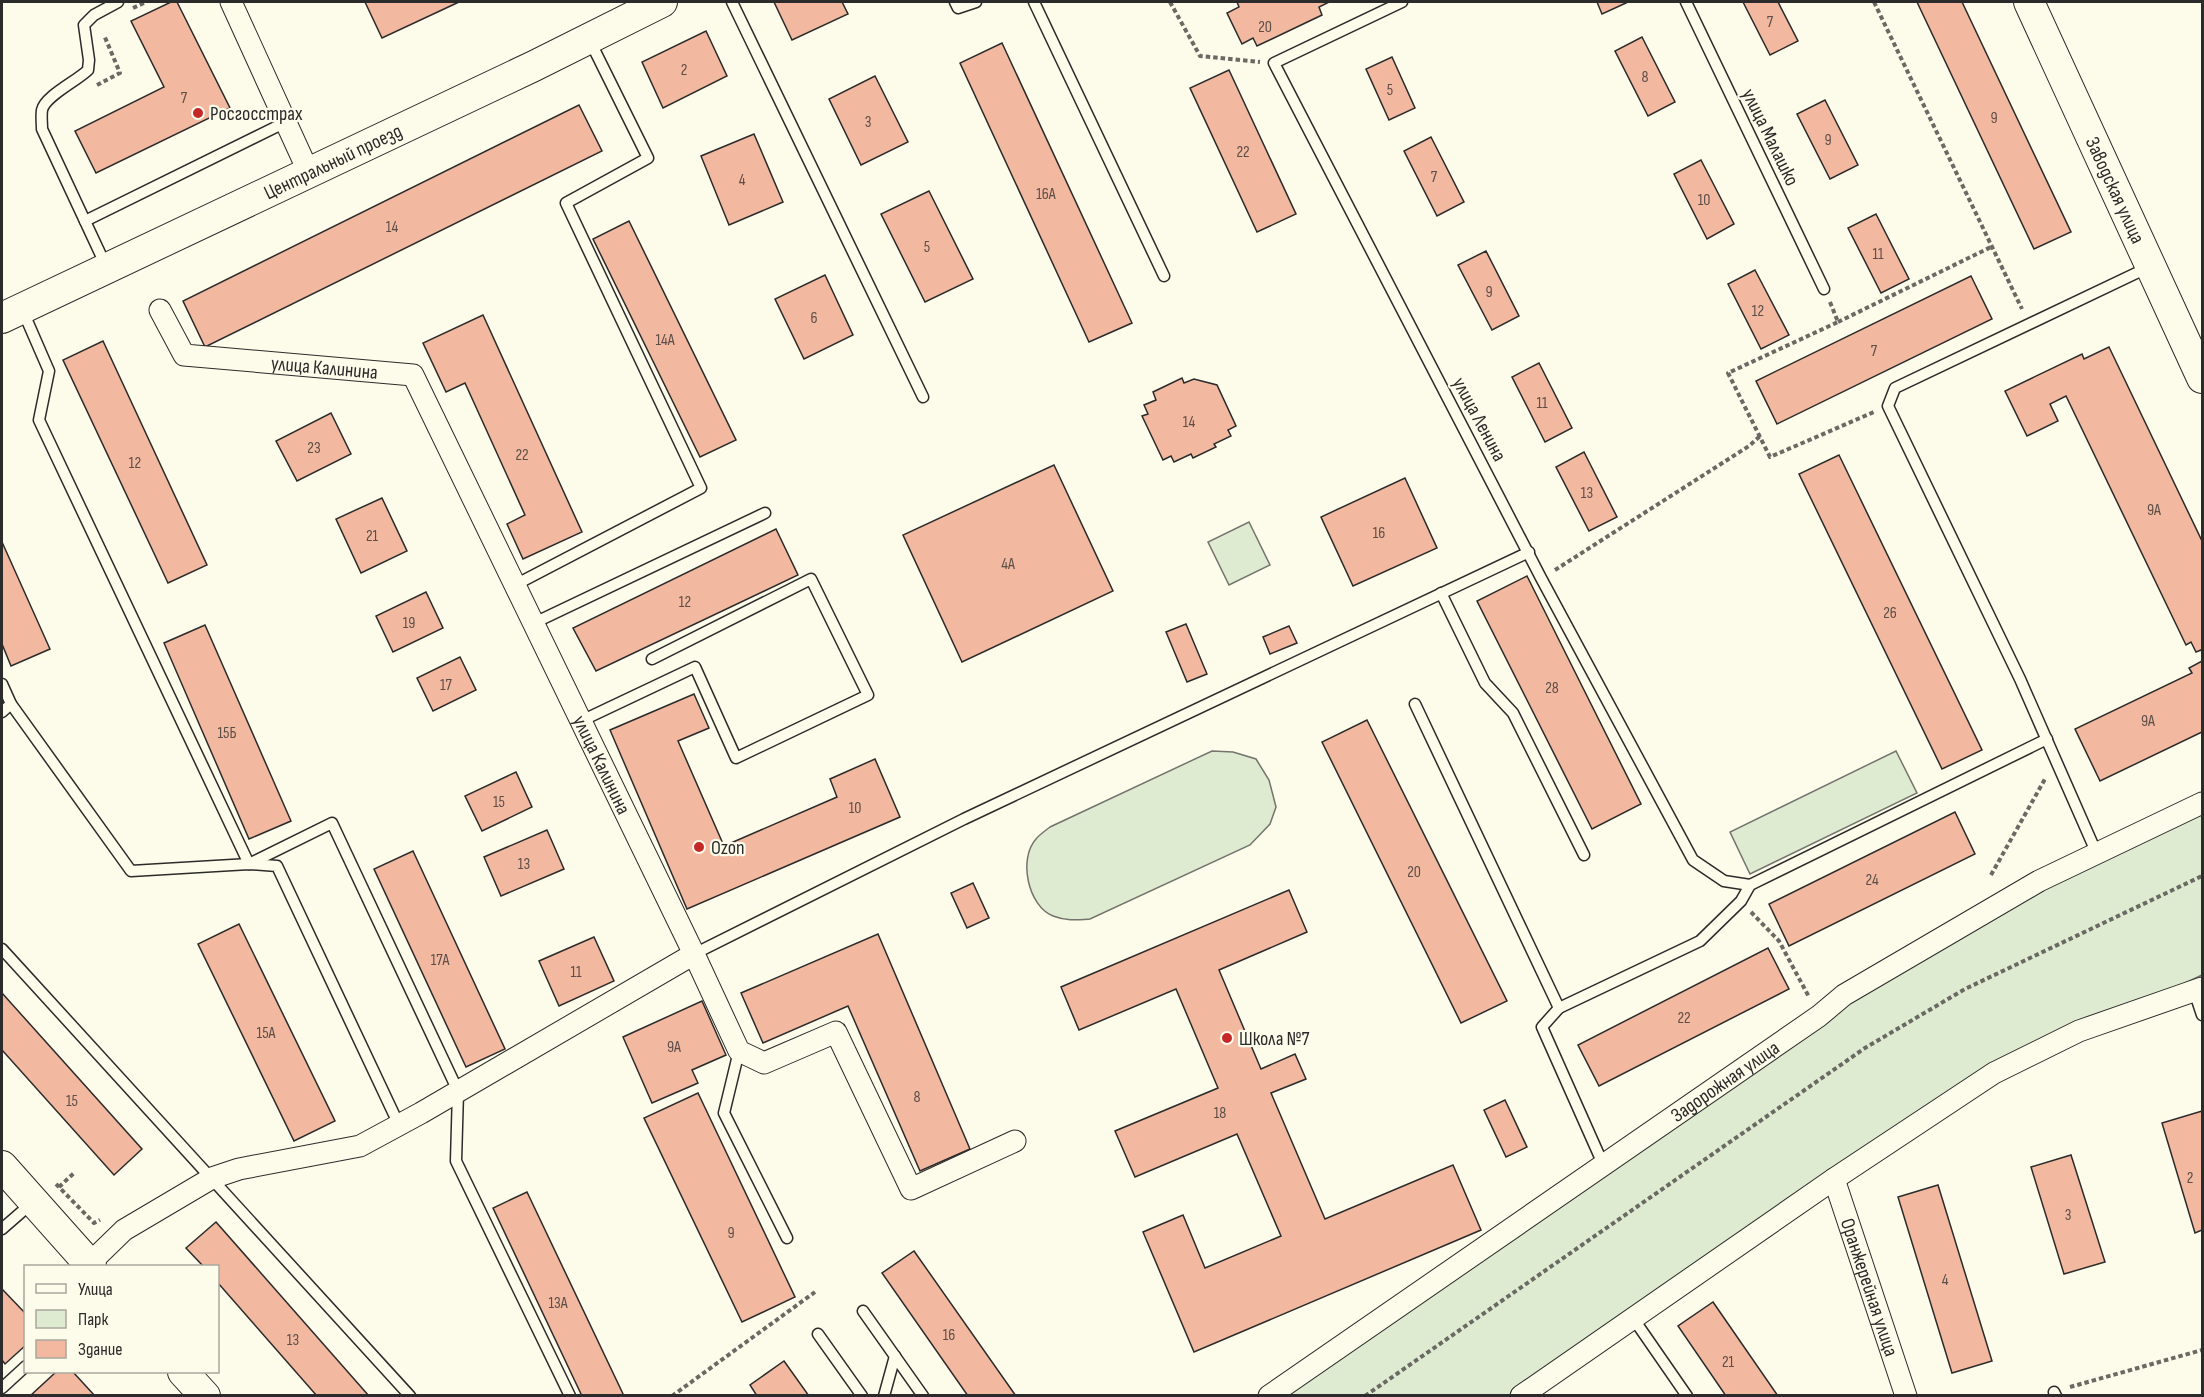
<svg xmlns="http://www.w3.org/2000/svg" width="2204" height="1397" font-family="'Sofia Sans Condensed',sans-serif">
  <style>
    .green { fill: #deebd1; stroke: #74746e; stroke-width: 1.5 }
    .building { fill: #f2b8a0; stroke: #2b2b2b; stroke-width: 1.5 }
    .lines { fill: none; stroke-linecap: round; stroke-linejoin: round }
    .lane-casing { stroke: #2b2b2b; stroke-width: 13 }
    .street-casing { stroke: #2b2b2b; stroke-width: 23 }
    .secondary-casing { stroke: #2b2b2b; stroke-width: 32 }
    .path { stroke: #6a6964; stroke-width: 4; stroke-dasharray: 4.5 3; stroke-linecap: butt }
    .lane { stroke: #fdfbea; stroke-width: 10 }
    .street { stroke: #fdfbea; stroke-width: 21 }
    .secondary { stroke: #fdfbea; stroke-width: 30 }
    .poi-dot { fill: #c62828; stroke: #fdfbea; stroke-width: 2 }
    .labels { text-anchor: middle; stroke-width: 4.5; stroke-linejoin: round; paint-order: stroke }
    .number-label { font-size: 16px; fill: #5d4e48 }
    .poi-label { font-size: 20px; fill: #2b2b2b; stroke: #fdfbea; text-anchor: start }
    .street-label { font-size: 20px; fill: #2b2b2b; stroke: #fdfbea }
  </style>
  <rect width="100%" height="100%" fill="#fdfbea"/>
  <g class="green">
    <path d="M1249,522L1270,565L1229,585L1208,542Z"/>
    <path d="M1212,751L1233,752L1256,759L1269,780L1276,807L1270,824L1250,845L1090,919C1076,920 1066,921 1053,916C1028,906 1018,859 1036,839C1039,835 1045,831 1050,827Z"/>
    <path d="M1896,751L1917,793L1750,874L1730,832Z"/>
    <path d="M2202,803V975L1994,1073L1521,1395L1263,1396L1844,995Z"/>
  </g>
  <g class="building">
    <path d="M171,2H177L230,108L96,173L75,131L164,87L131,21Z"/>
    <path d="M365,2H459L382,38Z"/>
    <path d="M774,2H842L848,14L792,40Z"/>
    <path d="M1237,2H1329L1319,7L1322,15L1257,46L1253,38L1242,44L1227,13L1239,7Z"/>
    <path d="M1597,2H1625L1626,3L1602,14Z"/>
    <path d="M1743,2H1778L1798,41L1770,55Z"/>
    <path d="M1917,2H1962L2071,232L2034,249Z"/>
    <path d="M706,31L727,76L663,108L642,62Z"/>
    <path d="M1642,37L1675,102L1648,116L1615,51Z"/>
    <path d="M1002,43L1132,323L1089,342L960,63Z"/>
    <path d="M1392,57L1415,108L1389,120L1366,69Z"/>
    <path d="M1229,70L1296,214L1257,232L1190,88Z"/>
    <path d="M875,76L908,142L861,165L829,99Z"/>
    <path d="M1825,100L1858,165L1830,179L1797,114Z"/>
    <path d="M579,105L602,151L205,347L183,301Z"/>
    <path d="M754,134L783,202L729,225L701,156Z"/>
    <path d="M1431,137L1464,202L1437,216L1404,151Z"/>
    <path d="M1701,160L1734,224L1707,239L1674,174Z"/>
    <path d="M929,191L973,279L925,302L881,214Z"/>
    <path d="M1876,214L1909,279L1881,293L1848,228Z"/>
    <path d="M629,221L736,440L700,457L593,239Z"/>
    <path d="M1486,251L1519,316L1492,330L1458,265Z"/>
    <path d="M1755,270L1789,335L1761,349L1728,284Z"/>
    <path d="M825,275L853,335L804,359L775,299Z"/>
    <path d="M1971,276L1992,319L1777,424L1756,381Z"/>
    <path d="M483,315L582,532L523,559L507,524L525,515L465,383L446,392L423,343Z"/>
    <path d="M103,341L207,565L168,583L63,360Z"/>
    <path d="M2109,347L2202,541V652L2201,650L2196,652L2191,642L2186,645L2066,396L2050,404L2058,421L2027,436L2005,391L2082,354L2084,359Z"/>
    <path d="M1539,363L1572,428L1545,442L1512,377Z"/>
    <path d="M1182,378L1184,383L1194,379L1217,385L1236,426L1228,430L1231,436L1214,444L1216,447L1193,458L1191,454L1174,462L1171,456L1163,460L1142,416L1148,414L1144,405L1156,400L1153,392Z"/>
    <path d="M331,413L351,454L297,481L276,441Z"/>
    <path d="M1584,452L1617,517L1589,531L1556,467Z"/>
    <path d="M1839,455L1982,750L1942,769L1799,474Z"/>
    <path d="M1054,465L1113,591L962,662L903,535Z"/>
    <path d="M1405,478L1437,548L1353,586L1321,517Z"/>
    <path d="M382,498L407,551L361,573L336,519Z"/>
    <path d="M776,529L798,575L596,671L573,628Z"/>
    <path d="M2,542L50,649L11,666L2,644Z"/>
    <path d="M1527,576L1641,804L1592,829L1477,601Z"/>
    <path d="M426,592L443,628L393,652L376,616Z"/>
    <path d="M1186,624L1207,674L1187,682L1166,632Z"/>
    <path d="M205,625L291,821L249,839L164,643Z"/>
    <path d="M1289,626L1297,643L1270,654L1263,637Z"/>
    <path d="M460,657L476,690L433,711L417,678Z"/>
    <path d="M2202,661V732L2100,781L2075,729L2192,673L2189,668Z"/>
    <path d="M694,694L709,728L678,741L724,846L837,797L830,779L875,759L900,817L687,909L610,730Z"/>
    <path d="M1367,720L1507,1001L1461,1023L1322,742Z"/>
    <path d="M516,772L532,807L482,831L465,796Z"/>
    <path d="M1955,812L1975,854L1789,946L1769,904Z"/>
    <path d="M547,830L564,869L501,896L484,857Z"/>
    <path d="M413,851L505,1049L466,1067L374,869Z"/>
    <path d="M973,883L989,918L967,928L951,893Z"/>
    <path d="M1289,890L1307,932L1219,970L1261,1069L1295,1054L1306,1079L1271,1093L1325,1219L1453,1165L1481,1230L1194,1352L1143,1232L1183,1215L1205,1268L1281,1236L1237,1134L1135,1177L1115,1131L1218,1088L1176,989L1079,1030L1061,987Z"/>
    <path d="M239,924L335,1121L294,1141L198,944Z"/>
    <path d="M878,934L970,1149L920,1171L848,1006L763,1043L741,993Z"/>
    <path d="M594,937L614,981L559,1006L539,961Z"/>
    <path d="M1768,948L1789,989L1599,1086L1578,1045Z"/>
    <path d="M2,993L142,1149L114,1175L2,1050Z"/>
    <path d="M702,1001L726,1055L692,1070L698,1083L652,1103L623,1037Z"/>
    <path d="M698,1093L795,1297L742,1322L644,1118Z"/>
    <path d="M1505,1100L1527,1147L1506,1157L1484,1110Z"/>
    <path d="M2202,1111V1230L2195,1233L2162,1123Z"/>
    <path d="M2071,1155L2105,1262L2064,1274L2031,1167Z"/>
    <path d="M1938,1185L1992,1361L1952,1373L1898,1197Z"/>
    <path d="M527,1192L624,1396H582L493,1208Z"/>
    <path d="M216,1222L369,1396H317L218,1283V1266H203L186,1248Z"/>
    <path d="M914,1251L1016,1396H968L882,1273Z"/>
    <path d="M2,1289L26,1314V1345L5,1364L2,1360Z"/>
    <path d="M1713,1302L1778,1396H1726L1678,1326Z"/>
    <path d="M784,1361L809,1396H757L750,1385Z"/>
    <path d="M56,1372H73L95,1396H30Z"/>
  </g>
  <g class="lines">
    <g class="lane-casing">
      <g id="lane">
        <path d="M732,2L923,397"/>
        <path d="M955,2L958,8L976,2"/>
        <path d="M1034,2L1164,276"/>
        <path d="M1402,2L1274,63L1541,578L1693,860L1724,881L1750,885"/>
        <path d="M1686,2L1824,289"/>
        <path d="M85,221L286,122"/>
        <path d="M106,266L42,129C42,123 41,116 42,110C45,96 77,81 88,70L89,60L84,25L94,15L118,2"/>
        <path d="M22,309L49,371L39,420L249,864L332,823L458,1091L456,1161L570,1396"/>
        <path d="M515,585L701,488L566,203L648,158L590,41"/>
        <path d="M1441,593L1485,683L1513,713L1584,855"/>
        <path d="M534,623L765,513"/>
        <path d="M2,684L11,704L131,871L249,864L277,866L399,1125"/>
        <path d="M1415,704L1559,1008L1542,1027L1603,1164"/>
        <path d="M2,712L11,704"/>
        <path d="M581,721L695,667L736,758L868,695L811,579L652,659"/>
        <path d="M2097,854L2020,679L1888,406L1895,388L2149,267"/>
        <path d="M2,949L410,1396"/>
        <path d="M694,954L964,819L1529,552"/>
        <path d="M2194,991L2202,1015"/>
        <path d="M1559,1008L1700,941L1741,901L1750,885L2047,739"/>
        <path d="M739,1051L724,1113L787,1238"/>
        <path d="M2,1229L33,1202"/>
        <path d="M863,1311L923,1396"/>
        <path d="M1633,1318L1687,1396"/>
        <path d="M818,1334L862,1396"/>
        <path d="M2,1388L26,1366"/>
        <path d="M2054,1392L2056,1396"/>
        <path d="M884,1396L895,1356"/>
      </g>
    </g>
    <g class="street-casing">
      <g id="street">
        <path d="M231,2L309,173"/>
        <path id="s1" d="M160,310L184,355L413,375L694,954L739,1051L764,1063L836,1032L911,1189L1015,1141"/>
        <path id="s2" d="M1834,1179L1906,1396"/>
        <path d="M89,1264L124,1230L212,1178L239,1169L360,1146L421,1113L694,954"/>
        <path id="s3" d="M1269,1396L1819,1016L1844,995L2039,881L2202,803"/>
        <path d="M1521,1396L1834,1179L1994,1073L2079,1031L2202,988"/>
      </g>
    </g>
    <g class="secondary-casing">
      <g id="secondary">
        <path id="s4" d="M2029,2L2202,378"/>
        <path id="s5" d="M2,318L534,66L662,2"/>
        <path d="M2,1166L91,1266"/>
        <path d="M183,1372L205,1396"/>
      </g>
    </g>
    <g class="path">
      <path d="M1170,2L1200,56L1260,62"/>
      <path d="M1874,2L2022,309"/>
      <path d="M133,8L146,2"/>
      <path d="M97,85L120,73L104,35"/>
      <path d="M1830,302L1838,322L1728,373L1770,457L1874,412"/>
      <path d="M1838,322L1991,247"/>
      <path d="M1555,570L1749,446L1760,436"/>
      <path d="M1991,875L2045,779"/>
      <path d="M1751,912L1779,941L1809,997"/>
      <path d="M56,1184L94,1223L100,1220"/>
      <path d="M59,1187L74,1173"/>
      <path d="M2070,1387L2202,1350"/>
      <path d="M672,1396L815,1292"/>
      <path d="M1365,1396L1865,1048L1965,989L2202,876"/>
    </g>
    <use href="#lane" class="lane"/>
    <use href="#street" class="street"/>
    <use href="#secondary" class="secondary"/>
  </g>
  <g class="poi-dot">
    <circle cx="198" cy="113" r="6"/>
    <circle cx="699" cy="847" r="6"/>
    <circle cx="1227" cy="1038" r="6"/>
  </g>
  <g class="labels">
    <g class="number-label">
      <text x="1770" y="27">7</text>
      <text x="1265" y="32">20</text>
      <text x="684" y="75">2</text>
      <text x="1645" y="82">8</text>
      <text x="1390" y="95">5</text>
      <text x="184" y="103">7</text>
      <text x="1994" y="123">9</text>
      <text x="868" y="127">3</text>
      <text x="1828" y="145">9</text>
      <text x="1243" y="157">22</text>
      <text x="1434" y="182">7</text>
      <text x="742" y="185">4</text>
      <text x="1046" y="199">16А</text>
      <text x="1704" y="205">10</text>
      <text x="392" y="232">14</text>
      <text x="927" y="252">5</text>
      <text x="1878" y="259">11</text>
      <text x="1489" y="297">9</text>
      <text x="1758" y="316">12</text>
      <text x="814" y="323">6</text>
      <text x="665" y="345">14А</text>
      <text x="1874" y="356">7</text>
      <text x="1542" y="408">11</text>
      <text x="1189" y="427">14</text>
      <text x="314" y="453">23</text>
      <text x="522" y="460">22</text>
      <text x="135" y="468">12</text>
      <text x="1587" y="498">13</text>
      <text x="2154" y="515">9А</text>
      <text x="1379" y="538">16</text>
      <text x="372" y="541">21</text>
      <text x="1008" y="569">4А</text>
      <text x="685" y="607">12</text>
      <text x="1890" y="618">26</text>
      <text x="409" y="628">19</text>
      <text x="446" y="690">17</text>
      <text x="1552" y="693">28</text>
      <text x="2148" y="726">9А</text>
      <text x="227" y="738">15Б</text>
      <text x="499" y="807">15</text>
      <text x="855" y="813">10</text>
      <text x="524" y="869">13</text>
      <text x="1414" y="877">20</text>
      <text x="1872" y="885">24</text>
      <text x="440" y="965">17А</text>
      <text x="576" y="977">11</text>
      <text x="1684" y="1023">22</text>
      <text x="266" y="1038">15А</text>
      <text x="674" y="1052">9А</text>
      <text x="917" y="1102">8</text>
      <text x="72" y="1106">15</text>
      <text x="1220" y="1118">18</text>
      <text x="2190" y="1183">2</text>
      <text x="2068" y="1220">3</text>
      <text x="731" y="1238">9</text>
      <text x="1945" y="1285">4</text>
      <text x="558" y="1308">13А</text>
      <text x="949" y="1340">16</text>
      <text x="293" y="1345">13</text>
      <text x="1728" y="1367">21</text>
    </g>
    <g class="poi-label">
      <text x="210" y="120">Росгосстрах</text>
      <text x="711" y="854">Ozon</text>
      <text x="1239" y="1045">Школа №7</text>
    </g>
    <g class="street-label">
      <text transform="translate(1771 137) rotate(64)" y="7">улица Малашко</text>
      <text dy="7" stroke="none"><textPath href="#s5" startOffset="366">Центральный проезд</textPath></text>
      <text dy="7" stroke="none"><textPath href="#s4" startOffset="207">Заводская улица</textPath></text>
      <text dy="7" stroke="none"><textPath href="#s1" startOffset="192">улица Калинина</textPath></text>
      <text transform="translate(1480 419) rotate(62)" y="7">улица Ленина</text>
      <text dy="7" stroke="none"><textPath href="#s1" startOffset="714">улица Калинина</textPath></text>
      <text dy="7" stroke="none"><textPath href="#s3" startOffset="554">Задорожная улица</textPath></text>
      <text dy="7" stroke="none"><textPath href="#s2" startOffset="114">Оранжерейная улица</textPath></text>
    </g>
  </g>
  <rect width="2204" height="1397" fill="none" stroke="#2b2b2b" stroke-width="6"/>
  <rect x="24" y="1265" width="195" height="108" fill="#fdfbea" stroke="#a9a89e" stroke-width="1.5"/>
  <rect x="36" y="1284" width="30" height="9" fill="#fdfbea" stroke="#a9a89e" stroke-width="1.5"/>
  <text x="78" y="1295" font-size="18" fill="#2b2b2b">Улица</text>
  <rect x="36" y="1310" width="30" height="18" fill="#deebd1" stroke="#a9a89e" stroke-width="1.5"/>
  <text x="78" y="1325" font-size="18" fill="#2b2b2b">Парк</text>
  <rect x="36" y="1340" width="30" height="18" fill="#f2b8a0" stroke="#a9a89e" stroke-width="1.5"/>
  <text x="78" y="1355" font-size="18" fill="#2b2b2b">Здание</text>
</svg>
